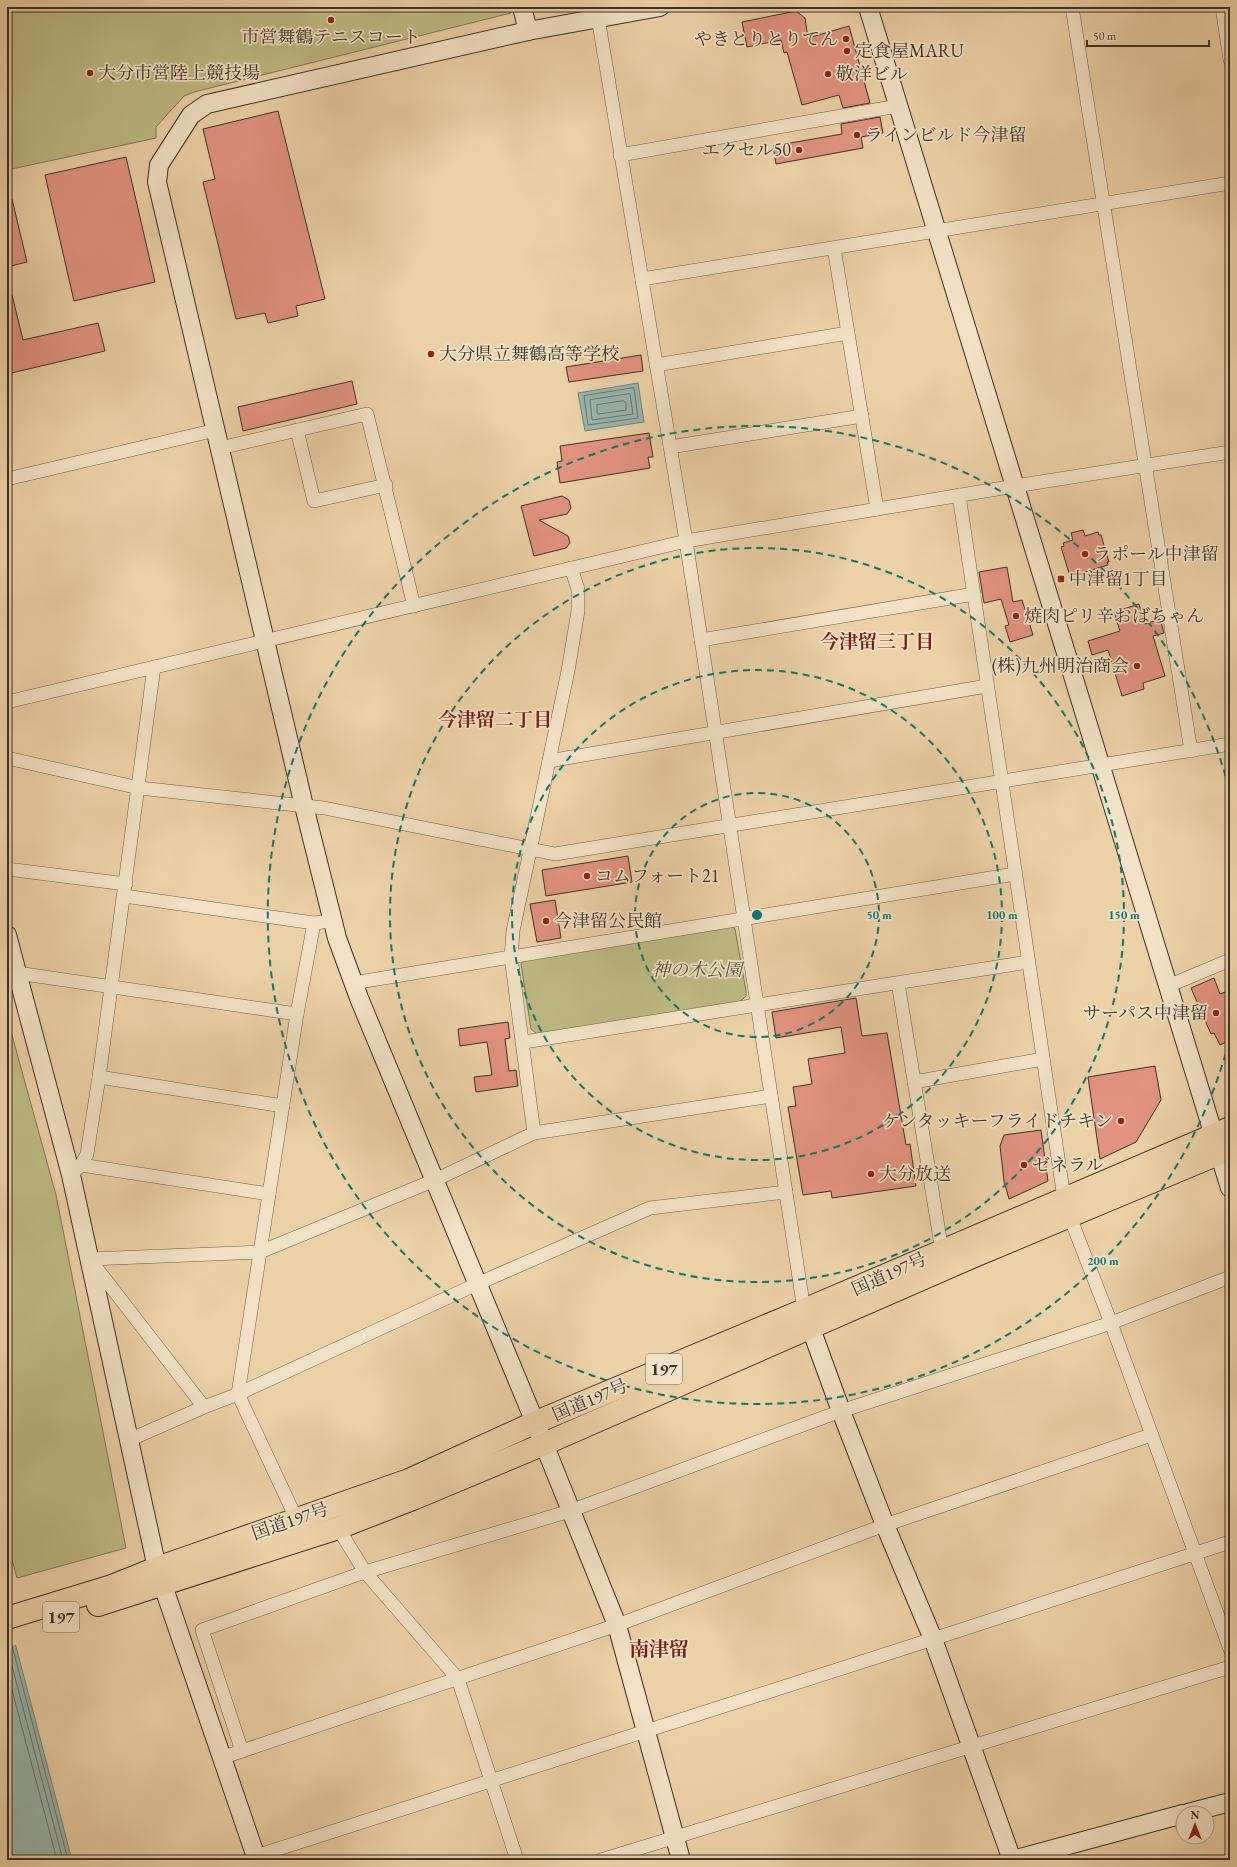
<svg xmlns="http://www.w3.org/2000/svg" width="1237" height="1867" font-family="'EB Garamond','Noto Serif JP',serif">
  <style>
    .green { fill: #beb983; stroke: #7d7456 }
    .water { fill: #99b6ad; stroke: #748078 }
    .pier { fill: #ebd1a8 }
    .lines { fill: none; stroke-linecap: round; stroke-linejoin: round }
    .shore { stroke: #6a736b; stroke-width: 1 }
    .building { fill: #e29281; stroke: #3c3029 }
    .street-casing { stroke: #685849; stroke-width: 14 }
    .secondary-casing { stroke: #3c3029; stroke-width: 20 }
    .highway-casing { stroke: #3c3029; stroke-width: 24 }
    .street { stroke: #f2e1c6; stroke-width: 13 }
    .secondary { stroke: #f2e1c6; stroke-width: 18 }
    .highway { stroke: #ebd1a8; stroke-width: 22 }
    .ring { fill: none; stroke: #0f766e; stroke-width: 2; stroke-dasharray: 7 5 }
    .poi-dot { fill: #8f2418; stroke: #f2e1c6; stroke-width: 1.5 }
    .labels { text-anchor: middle; stroke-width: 3.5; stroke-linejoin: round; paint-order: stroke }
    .shield { fill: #f2e1c6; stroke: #736558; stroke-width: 1 }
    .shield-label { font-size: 17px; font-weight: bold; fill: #3c3029 }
    .poi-label { font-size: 18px; fill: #3c3029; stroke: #f2e1c6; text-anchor: start }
    .park-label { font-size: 18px; font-style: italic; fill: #564b3b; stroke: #f2e1c6 }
    .street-label { font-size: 18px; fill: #3c3029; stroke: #f2e1c6 }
    .neighbourhood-label { font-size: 19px; font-weight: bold; fill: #7a1f14; stroke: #f2e1c6 }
    .quarter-label { font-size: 20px; font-weight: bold; fill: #7a1f14; stroke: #f2e1c6 }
    .centre { fill: #0f766e; stroke: #f2e1c6; stroke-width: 2 }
    .ring-label { font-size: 12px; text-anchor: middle; font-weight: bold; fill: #0f766e; stroke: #f2e1c6; stroke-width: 3.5; stroke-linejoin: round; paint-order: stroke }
  </style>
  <rect width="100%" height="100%" fill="#ebd1a8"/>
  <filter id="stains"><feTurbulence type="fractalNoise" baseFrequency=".005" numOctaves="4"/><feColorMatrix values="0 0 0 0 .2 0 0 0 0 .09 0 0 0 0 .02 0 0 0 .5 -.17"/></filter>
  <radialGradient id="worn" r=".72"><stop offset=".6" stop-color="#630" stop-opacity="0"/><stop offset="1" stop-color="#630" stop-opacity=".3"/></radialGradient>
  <g class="green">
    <path d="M7,7H509L511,13L194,92L184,96L156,127V138L7,170Z"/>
    <path d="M730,925L735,929L746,991V996L740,1002L537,1034L531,1029L521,964L525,959Z"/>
    <path d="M7,1017L56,1195L126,1548L17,1578L7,1542Z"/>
  </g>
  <g class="water">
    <path d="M638,383L644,422L585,431L578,393Z"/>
    <path d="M7,1612L72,1860H7Z"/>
  </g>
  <path class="pier" d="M7,1610L9,1611L18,1644L7,1648Z"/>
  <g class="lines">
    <g class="shore">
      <path d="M634,388L638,418L588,425L584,396Z"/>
      <path d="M630,394L633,414L592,420L590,400Z"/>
      <path d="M624,401L626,403V410L599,414L597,413V405Z"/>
      <path d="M8,1630L68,1860"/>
      <path d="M7,1647L63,1860"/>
      <path d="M7,1671L57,1860"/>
    </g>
  </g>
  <g class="building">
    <path d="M796,11L805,18L808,38L849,26L870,103L843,108L839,95L802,105L787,52L784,53L781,40L747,47L742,22Z"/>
    <path d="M278,111L325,299L296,306L298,316L268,323L265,313L236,319L203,182L215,179L203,129Z"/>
    <path d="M880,117L883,133L861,137L863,148L776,164L773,146L842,134L841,124Z"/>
    <path d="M126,157L155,282L74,301L45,175Z"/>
    <path d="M12,199L27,262L7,267V200Z"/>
    <path d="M12,295L23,340L98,323L105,351L7,374V296Z"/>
    <path d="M641,355L643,371L569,382L566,367Z"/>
    <path d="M352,381L357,404L243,431L238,407Z"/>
    <path d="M649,433L653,457H648L650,468L560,483L557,462L562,461L560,446Z"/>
    <path d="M562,496L569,500L571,508L567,514L539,520L568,536L570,543L566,548L534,556L521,506Z"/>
    <path d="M1083,530L1085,536L1098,532L1099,535H1101L1109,562H1107L1108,565L1072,576L1071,573H1069L1061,547L1064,546L1063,543L1073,540L1071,533Z"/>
    <path d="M1007,567L1013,602L1022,600L1033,635L1010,642L1005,626L1009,625L1001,599L984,603L979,572Z"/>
    <path d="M1139,604L1145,624L1160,619L1164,633L1153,636L1165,676L1143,683L1144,689L1122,696L1108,650L1092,655L1088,641L1120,631L1114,612Z"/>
    <path d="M628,856L632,882L546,896L542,870Z"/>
    <path d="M555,900L561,938L537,942L530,904Z"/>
    <path d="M1214,978L1220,994L1230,990V1040L1220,1045L1214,1033L1211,1034L1191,988Z"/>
    <path d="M856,998L862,1036L887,1033L906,1145L910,1144L916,1186L832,1198L831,1191L803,1195L788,1107L796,1106L793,1087L812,1084L808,1059L845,1053L841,1027L776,1038L772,1012Z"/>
    <path d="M508,1022L510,1038L505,1039L509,1071L516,1070L518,1086L476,1092L474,1077L492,1075L487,1042L460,1046L458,1029Z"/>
    <path d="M1155,1066L1161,1100L1136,1142L1100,1159L1088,1077Z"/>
    <path d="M1041,1130L1048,1181L1009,1199L1004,1181L1000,1146L1004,1135Z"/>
  </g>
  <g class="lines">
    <g class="street-casing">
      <g id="street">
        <path d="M1072,7L1191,751"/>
        <path d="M1222,7L1230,60"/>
        <path d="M598,18L686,541L804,1310"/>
        <path d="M620,155L898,106"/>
        <path d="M834,248L877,509"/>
        <path d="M642,279L1230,183"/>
        <path d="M656,365L848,333"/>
        <path d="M297,430L314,501L386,485"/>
        <path d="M670,447L862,416"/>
        <path d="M220,448L367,414L414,606"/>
        <path d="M7,479L216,430"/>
        <path d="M959,495L1064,1198"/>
        <path d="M701,640L974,594"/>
        <path d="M7,702L686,541L1015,486L1230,452"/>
        <path d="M7,758L139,788L324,808L555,854L1230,744"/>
        <path d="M549,761L987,686"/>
        <path d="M7,869L126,884"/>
        <path d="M124,896L314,923L323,922"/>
        <path d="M17,973L297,1014"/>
        <path d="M353,983L1015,874"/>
        <path d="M898,983L942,1251"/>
        <path d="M1168,986L1230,960"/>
        <path d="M524,1042L1028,962"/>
        <path d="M99,1077L283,1106"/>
        <path d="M914,1082L1043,1059"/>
        <path d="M534,1133L511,957L513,931L568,671L578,611V589L571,568"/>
        <path d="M81,1165L269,1194"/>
        <path d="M71,1175L81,1165L87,1154L99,1077L154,667"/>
        <path d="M1070,1217L1111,1323L1230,1649"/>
        <path d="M90,1259L260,1252L435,1180L534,1133L771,1096"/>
        <path d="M91,1261L204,1407L238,1394L477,1284L650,1208L786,1192"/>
        <path d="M129,1440L204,1407"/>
        <path d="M296,1518L238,1394L297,1014L314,923"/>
        <path d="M338,1528L365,1572L458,1679L517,1860"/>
        <path d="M242,1751L202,1630L365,1572L570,1511L841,1411L1111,1323L1230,1277"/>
        <path d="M221,1758L617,1625L885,1525L1151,1435"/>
        <path d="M256,1856L933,1639L1230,1542"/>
        <path d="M601,1860L1230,1667"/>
      </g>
    </g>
    <g class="secondary-casing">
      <g id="secondary">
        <path d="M522,7L528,31"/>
        <path d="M660,7L528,31L207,104L191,115L159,165L157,182L304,806L337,938L359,998L544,1444L617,1625L681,1860"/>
        <path d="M868,7L1230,1188"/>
        <path d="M7,935L71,1175L157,1568L257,1860"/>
        <path d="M806,1315L841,1411L885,1525L933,1639L1012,1860"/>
        <path d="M1188,1813L1230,1802"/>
        <path d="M1013,1860L1183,1814"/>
      </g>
    </g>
    <g class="highway-casing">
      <g id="highway">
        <path d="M98,1605L338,1528L415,1498L544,1444L972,1257L1230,1149"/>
        <path d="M7,1618L112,1586L157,1568L409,1480L534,1423L804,1310L1230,1128"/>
      </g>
    </g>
    <use href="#street" class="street"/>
    <use href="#secondary" class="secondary"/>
    <use href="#highway" class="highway"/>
  </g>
  <g class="ring">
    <circle cx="757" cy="915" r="122"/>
    <circle cx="757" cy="915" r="245"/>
    <circle cx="757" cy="915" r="367"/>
    <path d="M1229 1042A489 489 0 1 1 1229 788"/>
  </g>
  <g class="poi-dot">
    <circle cx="331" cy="20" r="4"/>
    <circle cx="846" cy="39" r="4"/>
    <circle cx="847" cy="51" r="4"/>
    <circle cx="90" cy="73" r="4"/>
    <circle cx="828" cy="74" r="4"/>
    <circle cx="857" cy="135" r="4"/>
    <circle cx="799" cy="150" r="4"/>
    <circle cx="431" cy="354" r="4"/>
    <circle cx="1085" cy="554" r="4"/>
    <rect x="1057" y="575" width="8" height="8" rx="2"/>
    <circle cx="1016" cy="616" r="4"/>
    <circle cx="1137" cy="666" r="4"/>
    <circle cx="587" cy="876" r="4"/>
    <circle cx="546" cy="921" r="4"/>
    <circle cx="1216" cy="1013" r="4"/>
    <circle cx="1121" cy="1121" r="4"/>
    <circle cx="1024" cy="1165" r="4"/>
    <circle cx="871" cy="1174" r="4"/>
  </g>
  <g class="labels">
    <g class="shield">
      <rect x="646" y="1354" width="36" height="30" rx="3"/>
      <rect x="43" y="1602" width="36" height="30" rx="3"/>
    </g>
    <g class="shield-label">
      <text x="664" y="1375">197</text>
      <text x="61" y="1623">197</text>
    </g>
    <g class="poi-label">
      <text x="331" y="43" text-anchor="middle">市営舞鶴テニスコート</text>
      <text x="838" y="45" text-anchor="end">やきとりとりてん</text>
      <text x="855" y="57">定食屋MARU</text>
      <text x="98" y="79">大分市営陸上競技場</text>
      <text x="836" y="80">敬洋ビル</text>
      <text x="865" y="141">ラインビルド今津留</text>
      <text x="791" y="156" text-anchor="end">エクセル50</text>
      <text x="439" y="360">大分県立舞鶴高等学校</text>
      <text x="1093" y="560">ラポール中津留</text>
      <text x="1069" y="585">中津留1丁目</text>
      <text x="1024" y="622">焼肉ピリ辛おばちゃん</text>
      <text x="1129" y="672" text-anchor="end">(株)九州明治商会</text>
      <text x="595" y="882">コムフォート21</text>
      <text x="554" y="927">今津留公民館</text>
      <text x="1208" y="1019" text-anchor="end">サーパス中津留</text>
      <text x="1113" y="1127" text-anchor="end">ケンタッキーフライドチキン</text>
      <text x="1032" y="1171">ゼネラル</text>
      <text x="879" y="1180">大分放送</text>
    </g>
    <g class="park-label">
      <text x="697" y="976">神の木公園</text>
    </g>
    <g class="street-label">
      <text transform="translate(889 1274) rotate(-24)" y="6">国道197号</text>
      <text transform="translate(590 1400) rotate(-23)" y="6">国道197号</text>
      <text transform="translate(290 1521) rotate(-19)" y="6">国道197号</text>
    </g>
    <g class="neighbourhood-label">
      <text x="877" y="648">今津留三丁目</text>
      <text x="495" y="726">今津留二丁目</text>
    </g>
    <g class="quarter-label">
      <text x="659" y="1656">南津留</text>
    </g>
  </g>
  <circle cx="757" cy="915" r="6" class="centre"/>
  <g class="ring-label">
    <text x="879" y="919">50 m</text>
    <text x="1002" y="919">100 m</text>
    <text x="1124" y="919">150 m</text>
    <text x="1103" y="1265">200 m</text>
  </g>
  <rect width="1237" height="1867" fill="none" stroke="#ebd1a8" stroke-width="24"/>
  <rect x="8" y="8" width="1221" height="1851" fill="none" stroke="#3c3029" stroke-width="2"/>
  <rect x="12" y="12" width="1213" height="1843" fill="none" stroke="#3c3029"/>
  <g transform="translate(1195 1825)"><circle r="19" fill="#f2e1c6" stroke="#a99a87"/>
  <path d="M0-3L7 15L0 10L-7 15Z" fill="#8f2418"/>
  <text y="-6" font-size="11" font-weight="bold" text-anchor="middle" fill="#3c3029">N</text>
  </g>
  <path d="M1087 40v6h122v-6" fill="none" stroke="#3c3029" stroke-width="2"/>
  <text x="1093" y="40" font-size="12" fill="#3c3029" stroke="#f2e1c6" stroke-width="3" paint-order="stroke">50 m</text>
  <rect width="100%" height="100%" filter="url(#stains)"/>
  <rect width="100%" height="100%" fill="url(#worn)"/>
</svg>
